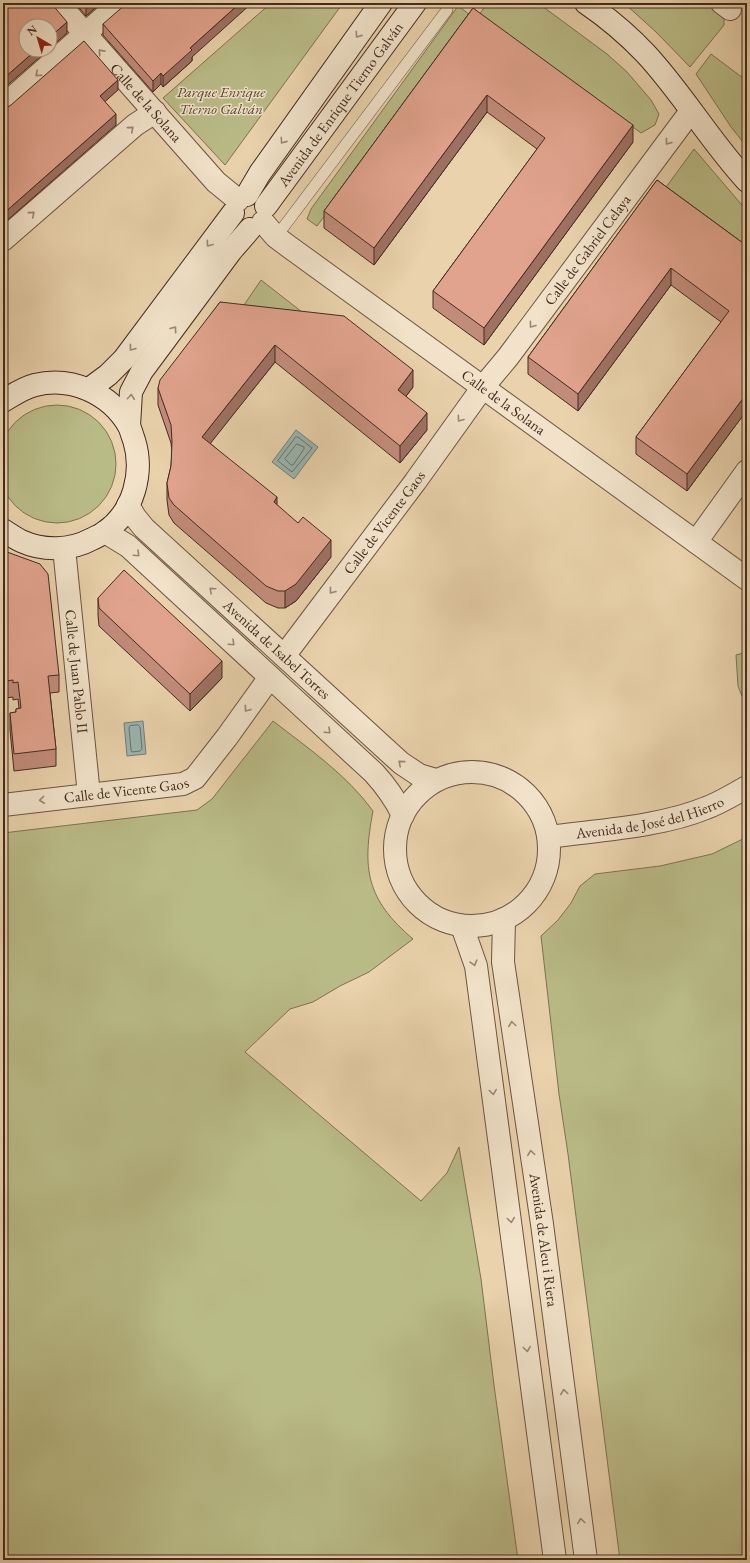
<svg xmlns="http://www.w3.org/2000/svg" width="750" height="1563" font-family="'EB Garamond',serif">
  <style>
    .green { fill: #b9bb87; stroke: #7e7254 }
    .water { fill: #9ab6b2; stroke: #787e78 }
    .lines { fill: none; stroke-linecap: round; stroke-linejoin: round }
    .shore { stroke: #6f7069; stroke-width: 1 }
    .lane-casing { stroke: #6d5443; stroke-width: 12 }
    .street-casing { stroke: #6d5443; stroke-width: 24 }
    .secondary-casing { stroke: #442a20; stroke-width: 24 }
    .lane { stroke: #f1e2c9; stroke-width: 11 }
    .street { stroke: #f1e2c9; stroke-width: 22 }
    .secondary { stroke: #f1e2c9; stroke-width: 22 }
    .wall { fill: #c28c7a; stroke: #442a20 }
    .shaded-wall { fill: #9e7263; stroke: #442a20 }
    .building { fill: #e1a38e; stroke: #442a20 }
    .oneway { stroke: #9a8674 }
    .labels { text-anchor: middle; stroke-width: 3; stroke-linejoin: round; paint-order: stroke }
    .park-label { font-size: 15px; font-style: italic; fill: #5b4735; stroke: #f1e2c9 }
    .street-label { font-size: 15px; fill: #442a20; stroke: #f1e2c9 }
  </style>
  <rect width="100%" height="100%" fill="#e9d2ac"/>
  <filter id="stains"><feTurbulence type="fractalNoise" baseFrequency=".005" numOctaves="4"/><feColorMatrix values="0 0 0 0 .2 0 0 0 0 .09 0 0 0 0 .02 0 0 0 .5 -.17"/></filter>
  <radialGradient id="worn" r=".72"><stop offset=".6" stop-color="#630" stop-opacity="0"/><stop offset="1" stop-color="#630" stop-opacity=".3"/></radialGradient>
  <g class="green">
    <path d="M271,3H343L225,165L163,98Z"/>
    <path d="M487,3H538L607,54L627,72L651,100L659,114L655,125L641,133L479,15Z"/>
    <path d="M624,3H713L726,14L724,18V25L690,67L656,32Z"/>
    <path d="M458,6L473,17L317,226L307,219L311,209Z"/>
    <path d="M711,54L747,81V147L731,127L696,74Z"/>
    <path d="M694,149L747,211V251L664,190Z"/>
    <path d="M261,280L302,312L244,305Z"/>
    <circle cx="57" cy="464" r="59"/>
    <path d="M747,652V709L738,686L736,655Z"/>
    <path d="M273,721C308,748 347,775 373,811C362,869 366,899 413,939L369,972L340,986L313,1002L290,1009L245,1052L421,1201L447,1173L459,1147L481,1279L494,1385L518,1560H3V833L197,810L212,799Z"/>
    <path d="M747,837V1560H620L568,1154L559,1094L541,936L558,920L571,903L580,886L595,874L660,866L712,854Z"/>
  </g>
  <g class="water">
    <path d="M296,430L318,447L294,479L272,462Z"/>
    <path d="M143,721L146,754L127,756L124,723Z"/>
  </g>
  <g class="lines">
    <g class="shore">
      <path d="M296,437H298L312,448L292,472L278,461Z"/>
      <path d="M297,444L304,447V449L293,465H291L285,459Z"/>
      <path d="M138,725L140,727L142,749L140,751L132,752L131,750L129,728L130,726Z"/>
    </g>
    <g class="lane-casing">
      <path id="lane" d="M276,237L447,10"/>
    </g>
    <g class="street-casing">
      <g id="street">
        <path id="s1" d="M58,3L216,182L238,200"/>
        <path d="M722,3L730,9"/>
        <path d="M3,106L120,3"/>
        <path id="s2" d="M263,222L276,237L288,246L747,579"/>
        <path d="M3,240L135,125L155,112"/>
        <path id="s3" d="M128,505L135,517L144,528L401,763L419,775L436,780"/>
        <path d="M105,532L128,546L374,773C386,786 395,799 403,815"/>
        <path d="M696,542L747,471"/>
        <path id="s4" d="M64,548L89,795"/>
        <path id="s5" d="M284,656L415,482L483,387L508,357L691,111"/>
        <circle cx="472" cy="849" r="77"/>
        <path id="s6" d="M3,805L183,784L195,778L227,737L270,677"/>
        <path id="s7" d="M549,837C599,830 660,827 706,808C720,803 734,794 747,787"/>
        <path id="s8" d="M504,919L503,962L542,1224L586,1560"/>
        <path d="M462,926L476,966L555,1560"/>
      </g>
    </g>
    <g class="secondary-casing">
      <g id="secondary">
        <path d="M586,3C608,18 628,35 646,54C683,94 710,141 747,181"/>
        <path d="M247,195L260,173L381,3"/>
        <path id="s9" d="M266,206L415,3"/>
        <path d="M89,389L108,375L124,359L233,213"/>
        <path d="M3,401C13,395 23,388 35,385C71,376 110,393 129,426C131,430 132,435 134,440C144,472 134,512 105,532C101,535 96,537 92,539C70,551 43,551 21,541C15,538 9,534 3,530"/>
        <path d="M129,426L131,392L142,371L231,251L250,229"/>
      </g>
    </g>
    <use href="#lane" class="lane"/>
    <use href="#street" class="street"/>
    <use href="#secondary" class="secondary"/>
  </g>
  <g class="wall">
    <path d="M75,3H101L86,16Z"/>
    <path d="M473,8L633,142L484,345L433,308V291L537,149L487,112L374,265L324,228V211Z"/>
    <path d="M103,24L192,57V61L163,87L161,84L153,92L103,35Z"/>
    <path d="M657,180L747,246V410L687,491L636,454V437L721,322L671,285L578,411L528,374V357Z"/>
    <path d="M220,302L413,387L406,396L427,430L400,463L275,362L210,443L277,505L331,557L296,601L285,608H278L266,603L174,523L169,515L167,500V483L171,466L172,453L171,443L158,405V388Z"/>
    <path d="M747,510V534L744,532V515Z"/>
    <path d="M3,549L59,675V692L50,693L56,749V766L14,771L10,730V713L16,712V709L19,708L18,699L13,700V697L6,698L3,664Z"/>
    <path d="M98,598L222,678L190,711L99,626L98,615Z"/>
  </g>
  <g class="shaded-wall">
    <path d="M89,3H101L86,16V5Z"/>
    <path d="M240,3H252L192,57V61L163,87V76L190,48Z"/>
    <path d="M67,22V33L50,48V37Z"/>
    <path d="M36,50H48L3,89V79Z"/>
    <path d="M161,73V84L153,92V81Z"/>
    <path d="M118,80V90L100,106V96Z"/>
    <path d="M487,95V112L374,265V248Z"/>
    <path d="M116,114V125L3,224V214Z"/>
    <path d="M633,125V142L484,345V328Z"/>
    <path d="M671,268V285L578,411V394Z"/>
    <path d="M275,345V362L202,454V437Z"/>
    <path d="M413,370V387L398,407V390Z"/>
    <path d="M747,393V410L687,491V474Z"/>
    <path d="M427,413V430L400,463V446Z"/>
    <path d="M277,497V514L274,502Z"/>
    <path d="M331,540V557L296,601L285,608V591Z"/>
    <path d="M222,661V678L190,711V694Z"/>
  </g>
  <g class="building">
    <path d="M3,3H51L67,22L50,37V26H26V50H36L3,79Z"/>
    <path d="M84,3H89L86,5Z"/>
    <path d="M127,3H240L190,48L192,50L163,76L161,73L153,81L103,24Z"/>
    <path d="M473,8L633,125L484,328L433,291L545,138L487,95L374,248L324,211Z"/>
    <path d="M84,41L118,80L100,96L116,114L3,214V107L6,108L11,105Z"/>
    <path d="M657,180L747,246V393L687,474L636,437L729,311L671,268L578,394L528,357Z"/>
    <path d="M220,302L344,316L413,370L398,390L427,413L400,446L275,345L202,437L277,497L274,502L298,523L303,517L331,540L296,584L285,591H278L266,586L174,505L169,498L167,483L171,466L172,441L171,425L158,388L160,380Z"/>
    <path d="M747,510V517L744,515Z"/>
    <path d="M3,549L7,552L40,564L48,574L59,675L48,676L56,749L14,754L10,713L16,712V709L21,708L18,682L13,683V680L6,681L3,647Z"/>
    <path d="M124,570L222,661L190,694L99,608L98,598Z"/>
  </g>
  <defs><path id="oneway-chevron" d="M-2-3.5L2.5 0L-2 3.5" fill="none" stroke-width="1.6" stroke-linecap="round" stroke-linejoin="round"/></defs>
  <g class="oneway">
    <use href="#oneway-chevron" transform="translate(358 35) rotate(125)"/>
    <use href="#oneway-chevron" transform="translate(101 52) rotate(-132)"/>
    <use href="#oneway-chevron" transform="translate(38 74) rotate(138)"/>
    <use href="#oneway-chevron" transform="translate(131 129) rotate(-40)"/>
    <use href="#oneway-chevron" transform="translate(283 141) rotate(125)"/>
    <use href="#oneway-chevron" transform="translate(668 142) rotate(127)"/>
    <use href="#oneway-chevron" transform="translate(32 214) rotate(-41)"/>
    <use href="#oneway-chevron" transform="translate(209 244) rotate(126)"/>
    <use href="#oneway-chevron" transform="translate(532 325) rotate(127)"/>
    <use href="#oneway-chevron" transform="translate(174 329) rotate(-54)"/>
    <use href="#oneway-chevron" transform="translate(132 348) rotate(127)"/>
    <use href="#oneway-chevron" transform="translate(131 397) rotate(-85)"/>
    <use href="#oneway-chevron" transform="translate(460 419) rotate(126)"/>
    <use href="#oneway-chevron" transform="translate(137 554) rotate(43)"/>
    <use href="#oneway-chevron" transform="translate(212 590) rotate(-138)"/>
    <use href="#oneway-chevron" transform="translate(332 591) rotate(127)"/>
    <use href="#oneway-chevron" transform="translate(232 643) rotate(43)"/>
    <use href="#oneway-chevron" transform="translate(247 709) rotate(126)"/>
    <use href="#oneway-chevron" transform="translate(328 731) rotate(43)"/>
    <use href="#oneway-chevron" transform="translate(401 763) rotate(-139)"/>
    <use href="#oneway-chevron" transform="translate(42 800) rotate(174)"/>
    <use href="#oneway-chevron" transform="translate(474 963) rotate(74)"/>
    <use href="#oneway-chevron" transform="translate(512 1024) rotate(-98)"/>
    <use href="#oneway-chevron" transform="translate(493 1092) rotate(82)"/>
    <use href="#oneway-chevron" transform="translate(531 1153) rotate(-98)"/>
    <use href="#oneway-chevron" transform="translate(511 1220) rotate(82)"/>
    <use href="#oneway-chevron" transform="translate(527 1349) rotate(83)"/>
    <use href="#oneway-chevron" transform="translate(564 1392) rotate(-98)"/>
    <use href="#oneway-chevron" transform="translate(581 1521) rotate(-98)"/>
  </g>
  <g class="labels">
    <g class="park-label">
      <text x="221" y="97">Parque Enrique<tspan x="221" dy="17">Tierno Galván</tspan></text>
    </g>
    <g class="street-label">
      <text dy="5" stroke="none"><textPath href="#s1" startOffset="133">Calle de la Solana</textPath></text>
      <text dy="5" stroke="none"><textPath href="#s9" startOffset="126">Avenida de Enrique Tierno Galván</textPath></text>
      <text dy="5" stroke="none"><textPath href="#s5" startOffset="507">Calle de Gabriel Celaya</textPath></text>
      <text dy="5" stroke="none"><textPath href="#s2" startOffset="301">Calle de la Solana</textPath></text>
      <text dy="5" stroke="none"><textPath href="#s5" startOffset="167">Calle de Vicente Gaos</textPath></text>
      <text dy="5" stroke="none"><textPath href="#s3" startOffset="208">Avenida de Isabel Torres</textPath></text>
      <text dy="5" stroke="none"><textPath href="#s4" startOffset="124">Calle de Juan Pablo II</textPath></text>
      <text dy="5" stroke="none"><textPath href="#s6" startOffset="124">Calle de Vicente Gaos</textPath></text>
      <text dy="5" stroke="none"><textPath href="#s7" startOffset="103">Avenida de José del Hierro</textPath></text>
      <text dy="5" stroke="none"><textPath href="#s8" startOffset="324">Avenida de Aleu i Riera</textPath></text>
    </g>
  </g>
  <rect width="750" height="1563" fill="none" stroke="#e9d2ac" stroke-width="16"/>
  <rect x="4" y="4" width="742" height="1555" fill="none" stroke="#442a20" stroke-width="2"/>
  <rect x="8" y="8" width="734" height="1547" fill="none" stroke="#442a20"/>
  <g transform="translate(38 38) rotate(322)"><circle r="19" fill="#f1e2c9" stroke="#ac9885"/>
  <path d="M0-3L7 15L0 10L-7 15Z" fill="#8f2418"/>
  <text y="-6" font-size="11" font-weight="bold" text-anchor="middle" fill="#442a20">N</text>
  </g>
  <rect width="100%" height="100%" filter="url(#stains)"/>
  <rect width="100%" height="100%" fill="url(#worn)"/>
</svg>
